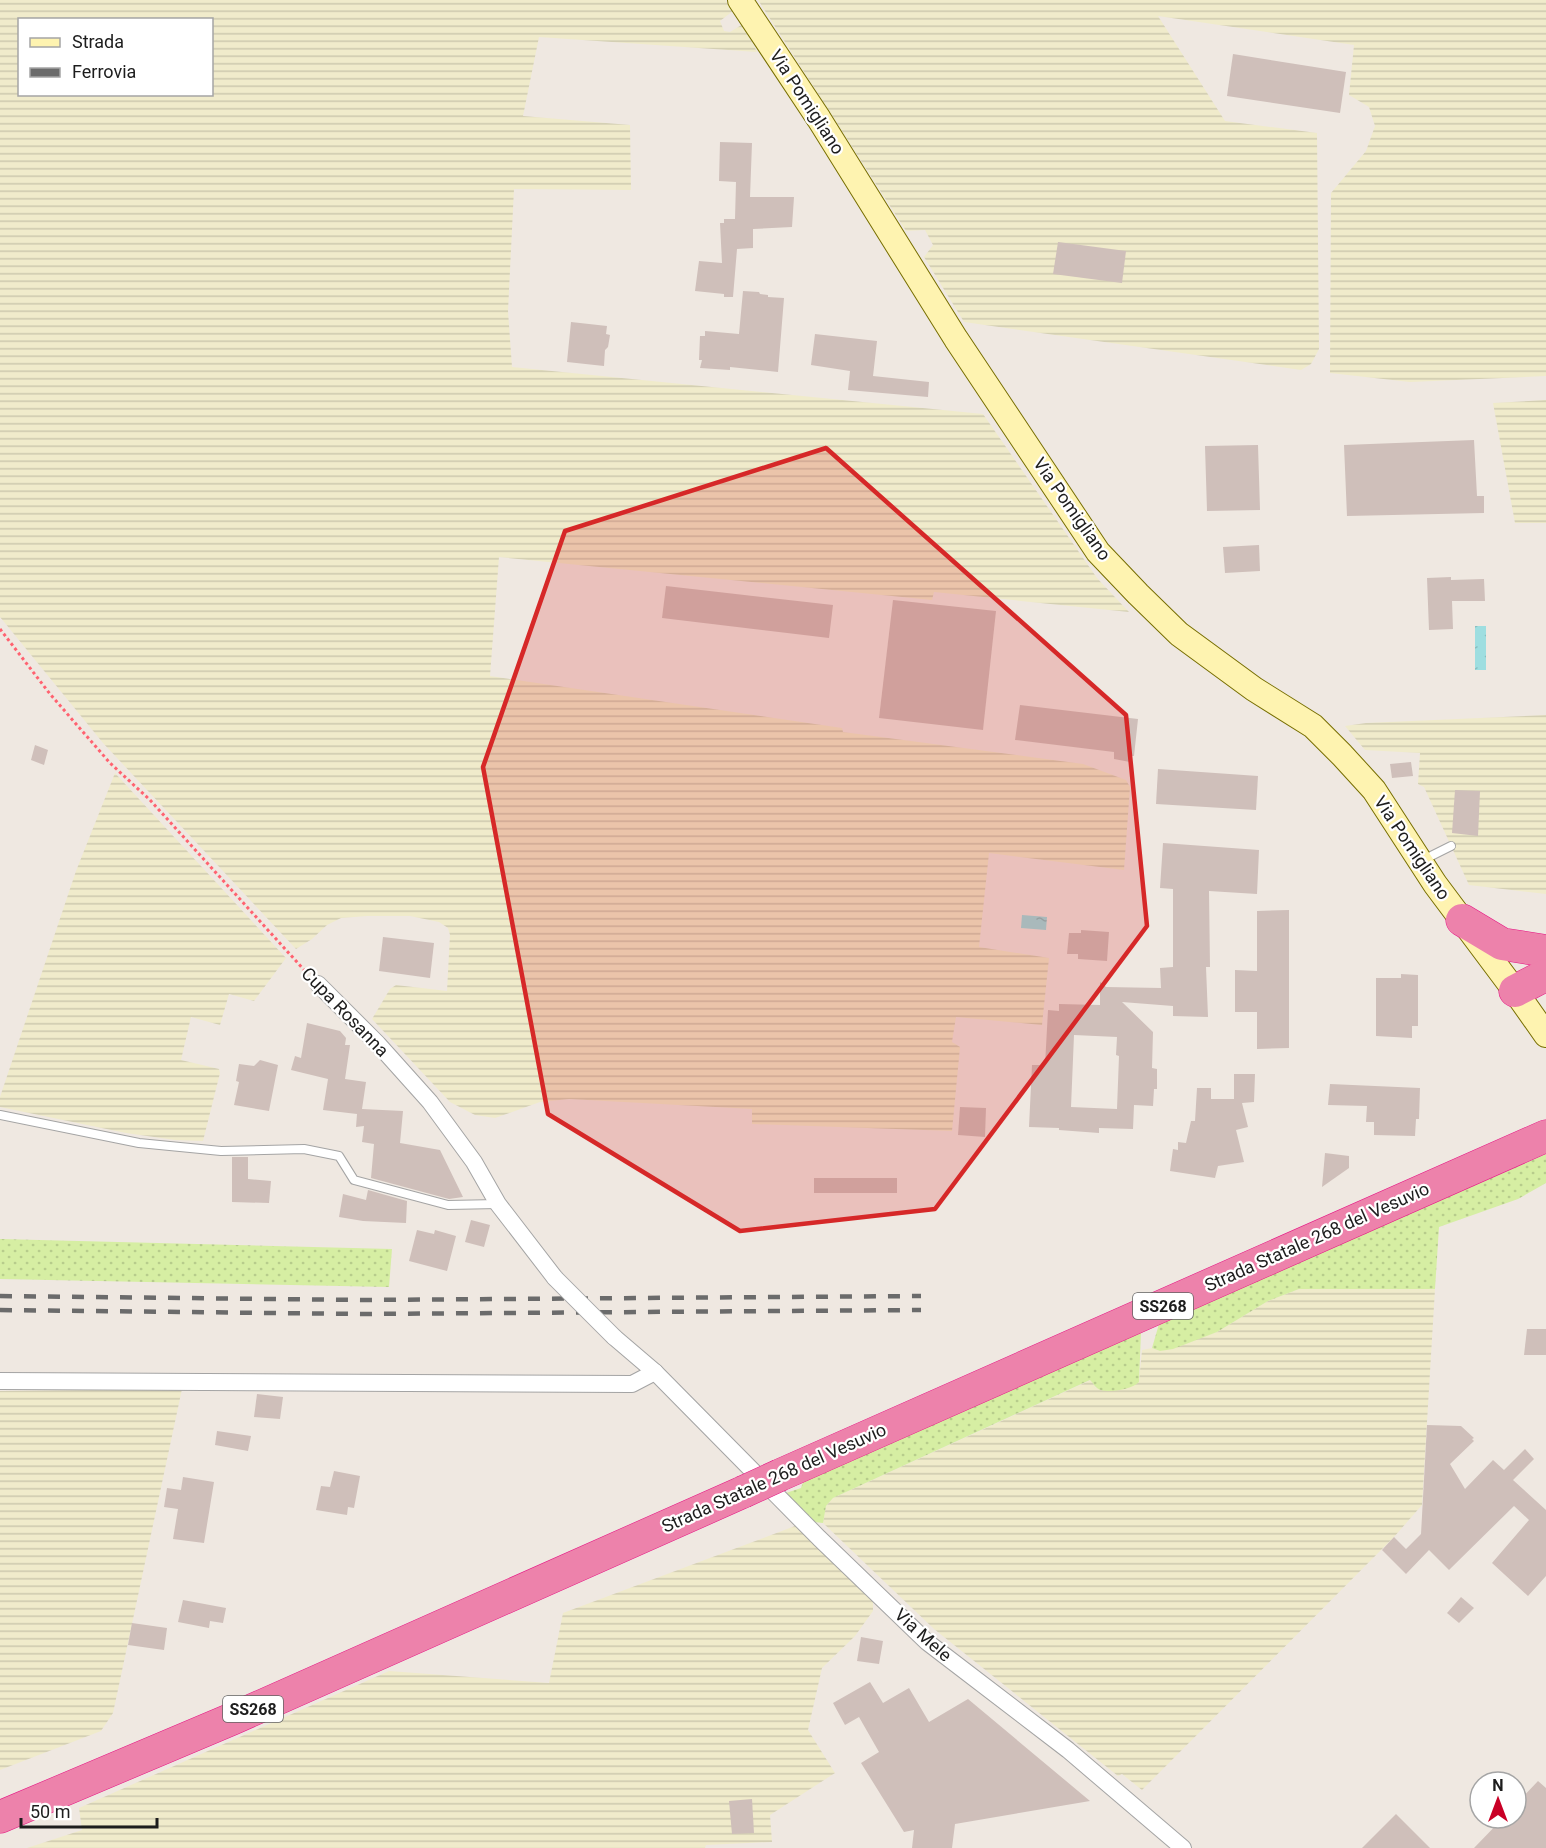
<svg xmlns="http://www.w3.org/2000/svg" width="1546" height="1848" font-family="Roboto,sans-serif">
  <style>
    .farmland { fill: url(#farmland-rules); fill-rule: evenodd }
    .grass { fill: url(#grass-dots) }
    .water { fill: url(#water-ripples) }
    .building { fill: #cfbfba; fill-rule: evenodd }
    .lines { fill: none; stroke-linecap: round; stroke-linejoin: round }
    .lane-casing { stroke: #a4a4a4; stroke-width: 10 }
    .street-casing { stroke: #a4a4a4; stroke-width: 18 }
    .secondary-casing { stroke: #776e00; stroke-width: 26 }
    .highway-casing { stroke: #e51685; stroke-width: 33 }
    .path { stroke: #ff6270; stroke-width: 3; stroke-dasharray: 3 3; stroke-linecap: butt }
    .lane { stroke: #fff; stroke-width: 8 }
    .street { stroke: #fff; stroke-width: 16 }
    .secondary { stroke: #fef3b0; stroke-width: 24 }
    .highway { stroke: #ed82ab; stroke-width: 32 }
    .rail { stroke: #6b6b6b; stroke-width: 4.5; stroke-dasharray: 12 12; stroke-linecap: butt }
    .street-bridge-casing { stroke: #a4a4a4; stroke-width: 18; stroke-linecap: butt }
    .highway-bridge-casing { stroke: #e51685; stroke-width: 33; stroke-linecap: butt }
    .street-bridge { stroke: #fff; stroke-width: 16 }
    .highway-bridge { stroke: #ed82ab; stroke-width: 32 }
    .marked { fill: #d62828; fill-opacity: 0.2; stroke: #d62828; stroke-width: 4.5; stroke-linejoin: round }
    .labels { text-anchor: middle; stroke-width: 4.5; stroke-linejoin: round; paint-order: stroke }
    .shield { fill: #fff; stroke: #616161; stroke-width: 1.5 }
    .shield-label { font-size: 16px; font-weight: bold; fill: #1d1d1d }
    .street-label { font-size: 18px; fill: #1d1d1d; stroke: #fff }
  </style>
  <defs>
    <pattern id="farmland-rules" width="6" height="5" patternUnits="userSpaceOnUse" patternTransform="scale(1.5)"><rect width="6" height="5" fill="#f0ebcb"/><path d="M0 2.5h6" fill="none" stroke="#cdc9ae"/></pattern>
    <pattern id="grass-dots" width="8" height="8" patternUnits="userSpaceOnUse" patternTransform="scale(1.5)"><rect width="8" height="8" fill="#d6eea3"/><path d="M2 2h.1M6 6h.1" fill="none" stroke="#b7cc8c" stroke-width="1.8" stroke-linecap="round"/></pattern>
    <pattern id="water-ripples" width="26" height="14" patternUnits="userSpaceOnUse" patternTransform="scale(1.5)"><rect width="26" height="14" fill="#9edee0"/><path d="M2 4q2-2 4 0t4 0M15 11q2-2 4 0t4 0" fill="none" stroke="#88bec0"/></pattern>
  </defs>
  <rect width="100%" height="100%" fill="#efe8e1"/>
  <g class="farmland">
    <path d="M0,0H725L733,11L720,21L724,31L730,32L743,24L757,52L539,37L523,116L630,125L631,190L514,189L508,311L512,367L983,414L1097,578L1129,612L934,592L932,600L499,557L490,676L842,728L843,732L1083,764L1126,780L1130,787L1124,870L989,853L979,947L1049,958L1042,1025L956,1017L952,1042L960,1047L952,1131L752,1124V1109L569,1099L540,1102L495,1118L475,1115L450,1102L372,1019L390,989L396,985L447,991L450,935L448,928L439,922L410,916H367L341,918L327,925L312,939L296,949L103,743L0,617ZM20,20H212V94H20Z"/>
    <path d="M758,0H1546V376L1410,382L1330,373L1331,193L1366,151L1375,126L1369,107L1349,95L1354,45L1158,16L1225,121L1317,133L1319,349L1311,364L1301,370L964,322L924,257L933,245L925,230L906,231Z"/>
    <path d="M1546,400V523H1515L1493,403Z"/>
    <path d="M1546,715V894L1469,885L1424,787L1418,784L1420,753L1365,750L1345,726L1366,723Z"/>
    <path d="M115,773L286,958L254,1001L229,994L220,1025L191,1017L181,1060L219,1069L220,1073L203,1141L175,1140L126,1133L0,1107V1097L76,871Z"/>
    <path d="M1299,1289H1435L1422,1505L1394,1537L1142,1790L1122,1774L1118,1776L934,1629L823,1523L826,1506L833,1498L1091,1380L1096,1388L1139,1382L1142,1350L1152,1348L1160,1351L1217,1332L1268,1301Z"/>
    <path d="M182,1389L113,1713L101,1731L0,1770V1391Z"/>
    <path d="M795,1526L873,1600V1611L855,1636L822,1668L808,1730L835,1773L770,1815L772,1842L706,1845L705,1848H27L82,1830L79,1808L389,1671L549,1683L563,1613Z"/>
  </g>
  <g class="grass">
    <path d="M1546,1154V1183L1518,1199L1439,1227L1435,1289H1299L1268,1301L1217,1332L1173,1349L1160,1351L1152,1348L1159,1324Z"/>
    <path d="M0,1239L392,1249L389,1287L0,1279Z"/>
    <path d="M1141,1332L1139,1382C1132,1389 1112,1393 1101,1390C1096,1389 1094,1384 1090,1380L833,1498L826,1506L823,1523L814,1522L783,1494L801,1488L803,1482Z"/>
  </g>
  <g class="water">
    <rect x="1475" y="626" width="11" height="44"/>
    <path d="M1022,915L1047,917L1046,930L1021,928Z"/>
  </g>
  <g class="building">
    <path d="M1233,54L1346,72L1340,113L1227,96Z"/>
    <path d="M720,142L752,143L750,197H794L792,227L753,229V248L737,249L733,297H724V294L695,291L699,261L722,263L720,223H724V219H735L736,182L719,181Z"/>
    <path d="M1058,242L1126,251L1122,283L1053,274Z"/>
    <path d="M743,291L759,292L760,294L768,295V297L784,298L778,372L730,367V370L700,368L702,360H699L700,336H705V331L739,334Z"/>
    <path d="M571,322L607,326L606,334L610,335L608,347L605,350L604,366L567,362Z"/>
    <path d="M815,334L877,341L873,376L929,382L928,397L848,390L850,371L811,365Z"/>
    <path d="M1474,440L1477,496H1484V513L1347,516L1344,445Z"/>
    <path d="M1258,445L1260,510L1207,511L1205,446Z"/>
    <path d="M1259,545L1260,571L1225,573L1223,547Z"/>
    <path d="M1451,577V580L1484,579L1485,601H1452L1453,629L1429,630L1427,578Z"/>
    <path d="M666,586L833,605L829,638L662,618Z"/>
    <path d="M893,600L996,611L983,730L879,718Z"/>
    <path d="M1020,705L1138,719L1134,756H1130V762L1114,759V752L1015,740Z"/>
    <path d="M35,745L48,750L44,765L31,760Z"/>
    <path d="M1411,762L1413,776L1392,778L1390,764Z"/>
    <path d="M1158,769L1258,776L1256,810L1156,804Z"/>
    <path d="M1455,790L1480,791L1478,836L1452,833Z"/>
    <path d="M1163,843L1259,850L1257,894L1209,891L1210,967H1206L1208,1017L1173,1016V1006L1122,1002L1153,1032L1152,1068L1157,1069V1089H1154L1153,1106L1134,1105L1133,1129L1099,1128V1133L1059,1130V1128L1029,1127L1032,1065H1045L1048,1010L1059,1011V1004L1100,1005V982L1106,987L1161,988L1160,968L1173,967V889L1160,888ZM1074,1035L1117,1037L1116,1055L1119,1056L1117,1109L1071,1107Z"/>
    <path d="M1289,910V1048L1257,1049V1012H1235V970L1257,971V911Z"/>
    <path d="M1081,930L1109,932L1107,961L1078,959V954H1067L1069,933H1081Z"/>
    <path d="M383,937L434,943L430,978L379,971Z"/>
    <path d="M1401,974L1418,975V1026H1412V1038L1376,1036V978H1401Z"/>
    <path d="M307,1023L340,1031L346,1038L345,1045H350L345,1079L366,1082L362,1109L403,1111L400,1143L440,1150L463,1197L449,1199L371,1178L374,1144L362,1142L364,1126L356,1127L357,1114L323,1110L328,1079L291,1070L295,1056L301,1058Z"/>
    <path d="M260,1060L278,1065L269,1111L234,1105L239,1082L236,1081L239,1064L254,1066Z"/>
    <path d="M1234,1074H1255L1254,1102L1242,1103L1248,1127L1236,1130L1244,1162L1218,1166L1215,1178L1170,1171L1173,1149L1178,1150V1142L1186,1143L1191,1121H1195L1197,1088H1211V1099H1234Z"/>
    <path d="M1330,1084L1420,1088L1419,1119H1416L1415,1136L1374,1135V1122H1366L1367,1106L1328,1105Z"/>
    <path d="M960,1107L986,1108L985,1137L958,1135Z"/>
    <path d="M1325,1153L1349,1156V1168L1322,1187Z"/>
    <path d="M232,1157H248V1179L271,1181L269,1203L232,1202Z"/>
    <rect x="814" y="1178" width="83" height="15"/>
    <path d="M368,1190L407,1201L406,1223L363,1221L339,1217L343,1194L366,1200Z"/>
    <path d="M471,1220L490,1225L484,1247L465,1242Z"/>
    <path d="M417,1230L434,1234L435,1230L456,1236L447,1271L409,1261Z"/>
    <path d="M1527,1329H1546V1355H1524Z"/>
    <path d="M257,1394L283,1397L280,1419L254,1417Z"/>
    <path d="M1427,1425L1461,1426L1474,1438L1472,1439L1474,1441L1450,1464L1465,1489L1493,1460L1504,1470L1525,1449L1534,1459L1513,1480L1546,1510V1576L1528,1596L1492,1563L1529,1520L1514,1506L1449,1570L1429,1550L1406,1574L1382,1550L1394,1537L1406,1549L1421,1534Z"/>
    <path d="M217,1431L251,1436L248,1451L215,1445Z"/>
    <path d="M334,1471L360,1476L354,1508L348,1507L347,1515L316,1510L321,1486L330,1487Z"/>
    <path d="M183,1477L214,1482L204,1543L173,1539L178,1509L164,1507L167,1488L181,1490Z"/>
    <path d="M1461,1597L1474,1608L1459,1623L1447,1613Z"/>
    <path d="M183,1600L226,1608L223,1623L210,1621L209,1628L178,1622Z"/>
    <path d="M132,1623L167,1628L164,1650L128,1645Z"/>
    <path d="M861,1637L883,1641L879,1664L857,1661Z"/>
    <path d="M870,1682L883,1703L909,1688L929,1722L968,1699L1090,1801L955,1824L952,1848H912L914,1830L904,1832L861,1763L879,1752L859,1717L845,1725L833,1703Z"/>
    <path d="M1538,1781L1546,1788V1848H1474L1503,1818H1516V1804Z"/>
    <path d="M752,1799L754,1833L732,1834L729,1801Z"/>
    <path d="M1396,1814L1430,1848H1362Z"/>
  </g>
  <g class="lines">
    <g class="lane-casing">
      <g id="lane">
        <path d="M1423,860L1451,846"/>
        <path d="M0,1115L139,1143L221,1151L304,1149L339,1156L354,1180L448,1205L498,1204"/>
      </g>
    </g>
    <g class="street-casing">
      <g id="street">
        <path d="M318,984L378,1044L430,1102L474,1162L498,1204L555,1278"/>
        <path d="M614,1337L655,1372L819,1538L927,1642L1068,1750L1183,1848"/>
        <path d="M0,1381L632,1384L655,1372"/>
      </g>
    </g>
    <g class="secondary-casing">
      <path id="secondary" d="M740,0L819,119L956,339L1098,552L1138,594L1179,634L1254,689L1313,726L1342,755L1374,790L1435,884L1515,991L1546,1035"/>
    </g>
    <g class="highway-casing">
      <g id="highway">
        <path d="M1462,920L1502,944L1546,951"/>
        <path d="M1515,991L1546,975"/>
        <path d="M780,1475L1546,1136"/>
        <path d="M0,1817L232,1719L743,1492"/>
      </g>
    </g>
    <path class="path" d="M0,629L50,694L110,763L150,800L306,972"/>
    <use href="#lane" class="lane"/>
    <use href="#street" class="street"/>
    <use href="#secondary" class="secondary"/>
    <use href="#highway" class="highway"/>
    <g class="rail">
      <path d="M0,1296L363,1300L921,1296"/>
      <path d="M0,1310L364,1314L921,1310"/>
    </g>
    <g class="street-bridge-casing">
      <path id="street-bridge" d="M555,1278L614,1337"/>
    </g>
    <g class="highway-bridge-casing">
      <path id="highway-bridge" d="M743,1492L780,1475"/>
    </g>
    <use href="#street-bridge" class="street-bridge"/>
    <use href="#highway-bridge" class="highway-bridge"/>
  </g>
  <path class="marked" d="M826,448L1126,715L1147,926L935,1209L740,1231L548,1114L483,767L565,531Z"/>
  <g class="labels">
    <g class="shield">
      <rect x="1133" y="1293" width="60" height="26" rx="4.5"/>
      <rect x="223" y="1696" width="60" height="26" rx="4.5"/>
    </g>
    <g class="shield-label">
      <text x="1163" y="1312">SS268</text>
      <text x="253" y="1715">SS268</text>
    </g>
    <g class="street-label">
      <text transform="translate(807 102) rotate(57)" y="6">Via Pomigliano</text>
      <text transform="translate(1072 509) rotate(55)" y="6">Via Pomigliano</text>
      <text transform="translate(1412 848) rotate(56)" y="6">Via Pomigliano</text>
      <text transform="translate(345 1012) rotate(46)" y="6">Cupa Rosanna</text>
      <text transform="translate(1317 1237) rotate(-24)" y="6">Strada Statale 268 del Vesuvio</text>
      <text transform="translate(774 1478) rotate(-24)" y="6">Strada Statale 268 del Vesuvio</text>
      <text transform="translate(923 1635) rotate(42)" y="6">Via Mele</text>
    </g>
  </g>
  <rect x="18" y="18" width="195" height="78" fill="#ffffff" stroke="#a5a5a5" stroke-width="1.5"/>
  <rect x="30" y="38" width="30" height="9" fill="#fef3b0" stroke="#a5a5a5" stroke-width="1.5"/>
  <text x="72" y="48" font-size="18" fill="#1d1d1d">Strada</text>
  <rect x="30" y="68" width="30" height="9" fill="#6b6b6b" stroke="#a5a5a5" stroke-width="1.5"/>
  <text x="72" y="78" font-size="18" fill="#1d1d1d">Ferrovia</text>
  <g transform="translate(1498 1800)"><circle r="28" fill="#ffffff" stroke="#a5a5a5" stroke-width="1.5"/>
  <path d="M0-4.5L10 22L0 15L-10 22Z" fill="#c90026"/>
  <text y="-9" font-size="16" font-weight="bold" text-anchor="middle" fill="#1d1d1d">N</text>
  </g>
  <path d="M21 1818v9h136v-9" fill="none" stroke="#1d1d1d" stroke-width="3"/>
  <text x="30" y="1818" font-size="18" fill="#1d1d1d" stroke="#ffffff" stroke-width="4.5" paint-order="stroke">50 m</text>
</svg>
